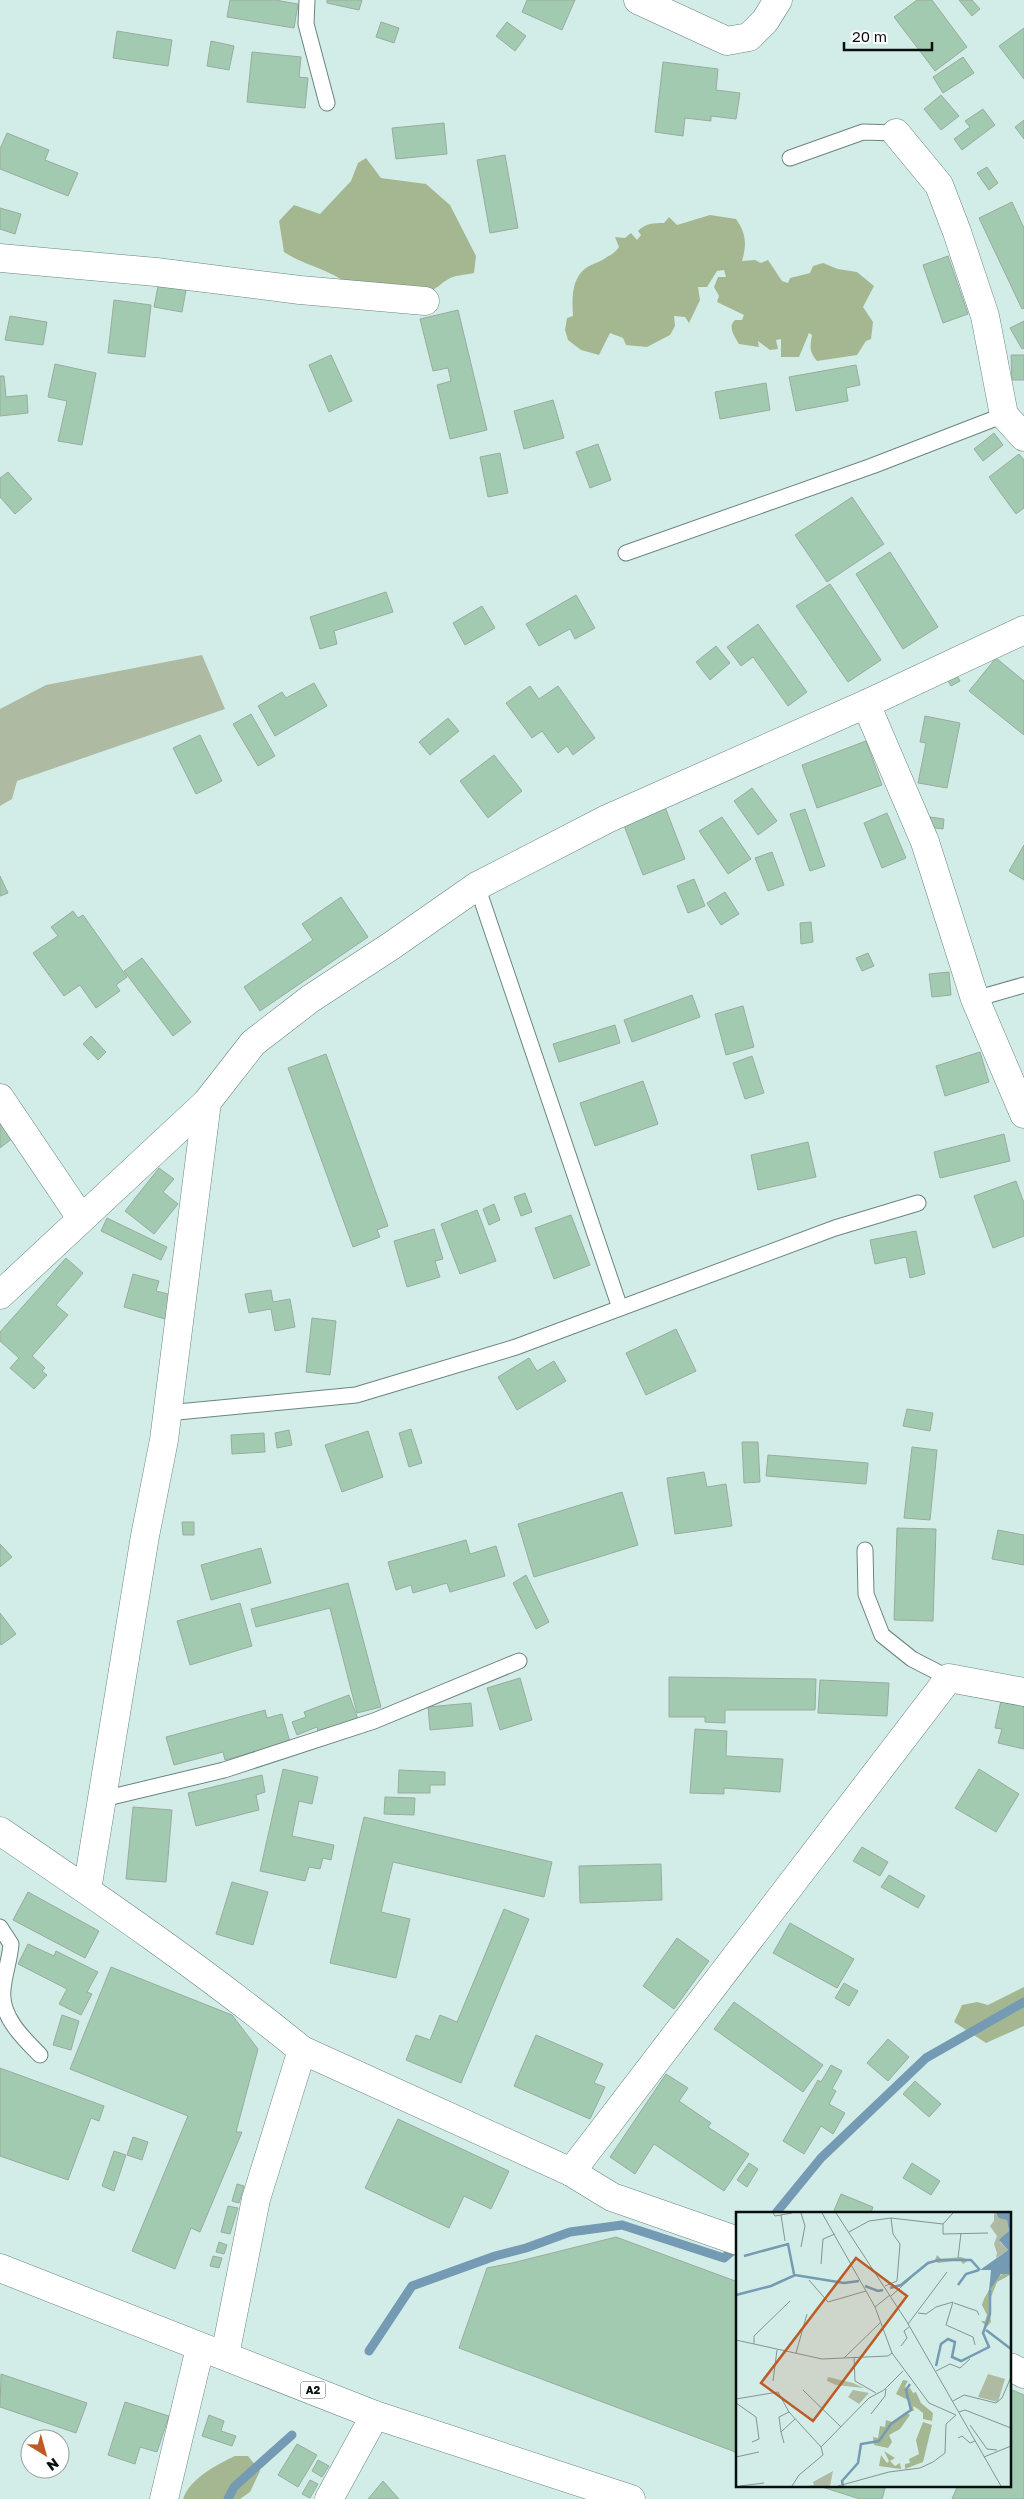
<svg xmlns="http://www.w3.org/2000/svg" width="1024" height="2499" font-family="'Golos Text',sans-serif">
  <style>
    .green { fill: #aebaa2 }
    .forest { fill: #a5b791 }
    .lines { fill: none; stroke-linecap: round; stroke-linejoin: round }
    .stream { stroke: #759ab4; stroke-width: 9 }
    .building { fill: #a2cab0; stroke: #99ac9f }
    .lane-casing { stroke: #6b8480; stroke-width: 17 }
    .street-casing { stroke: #6b8480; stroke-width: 29 }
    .primary-casing { stroke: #6b8480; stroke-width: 29 }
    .lane { stroke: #fff; stroke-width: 15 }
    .street { stroke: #fff; stroke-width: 28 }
    .primary { stroke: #fff; stroke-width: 28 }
    .labels { text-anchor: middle; stroke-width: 4.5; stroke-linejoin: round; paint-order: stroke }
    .shield { fill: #fff; stroke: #515857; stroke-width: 1 }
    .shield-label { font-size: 11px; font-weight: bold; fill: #07100f }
    .inset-river { fill: none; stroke: #759ab4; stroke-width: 2.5 }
    .inset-road { fill: none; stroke: #819591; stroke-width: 1 }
    .view { fill: #be5a26; fill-opacity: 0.15; stroke: #be5a26; stroke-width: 2.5 }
    .inset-edge { fill: none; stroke: #07100f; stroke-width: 2.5 }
  </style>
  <rect width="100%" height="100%" fill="#d2ede8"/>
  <path class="green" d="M202,655L225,709L17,781L12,799L0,806V709L46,685Z"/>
  <g class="forest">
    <path d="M366,158L381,178L426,184L450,205L476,256L474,273C465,275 454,275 447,280C440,284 438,288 430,291L342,280C324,268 304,265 284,252L279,221L294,205L320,214L351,181L358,163Z"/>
    <path d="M710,215L736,219C746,233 747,244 742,261L755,260L761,263L768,260L782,281L788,283L790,278L810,273L813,266L823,263L838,269L857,272L874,286L863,307L873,322L871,339L866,341L857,355L817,361C809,352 810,346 812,335L809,333L799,357H781V339L776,340L778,349L770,350L758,341L759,347L739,344C735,337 727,327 735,320H742L744,315L717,302L719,296L714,287L718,277H726L724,270L717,271L707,287H698L700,300L689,323L685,317L674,316L675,326L670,335L647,347L626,345L623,338L610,333L599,355L581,350L568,340L565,330L567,318L573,316C572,299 571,279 586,268C591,264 598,263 604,259C610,255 614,254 619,247L615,237L625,238L631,233L637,240L641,235L638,231C646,223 653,223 664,223L669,217L677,225Z"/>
    <path d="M1024,1987V2026L986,2043L954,2022L962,2005L977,2002L988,2005Z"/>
    <path d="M235,2456H248L260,2471L250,2492L240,2499H183C189,2479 218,2464 235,2456Z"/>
  </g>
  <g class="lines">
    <g class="stream">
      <path d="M776,2213L821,2158L926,2058L1024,2002"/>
      <path d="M369,2351L412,2286L495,2256L526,2248L570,2232L622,2225L724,2258L738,2246"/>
      <path d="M228,2499L234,2487L292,2435"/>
    </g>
  </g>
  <g class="building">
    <path d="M230,0H275L298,4L294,28L227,17Z"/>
    <path d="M327,0H362L359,10L327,3Z"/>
    <path d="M527,0H575L562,30L522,12Z"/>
    <path d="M917,0H932L967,47L935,71L894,17Z"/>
    <path d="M959,0H972L980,9L972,16Z"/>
    <path d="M381,22L399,28L394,43L376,37Z"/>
    <path d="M507,22L526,36L515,51L496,36Z"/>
    <path d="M1024,28V79L999,46Z"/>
    <path d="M117,31L172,40L168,66L113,58Z"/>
    <path d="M211,41L234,46L229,70L207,66Z"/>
    <path d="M252,52L301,57L299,77L308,78L305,108L247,102Z"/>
    <path d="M963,57L974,73L943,93L933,77Z"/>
    <path d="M663,62L718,69L716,90L740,93L736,119L711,116V121L685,118L683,136L655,132Z"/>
    <path d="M941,95L959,116L941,130L924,109Z"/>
    <path d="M983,109L995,125L962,150L954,139L970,127L965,121Z"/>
    <path d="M1024,120V139L1015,127Z"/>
    <path d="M444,123L447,154L396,159L392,128Z"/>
    <path d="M7,133L49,150L45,160L78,173L68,196L0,169V149Z"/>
    <path d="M505,155L518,228L490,233L477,160Z"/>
    <path d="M987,167L998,183L989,190L977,173Z"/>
    <path d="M1012,202L1024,228V308L1022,309L979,218Z"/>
    <path d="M0,208L21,214L15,234L0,229Z"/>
    <path d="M948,256L968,314L943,323L923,265Z"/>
    <path d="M158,286L186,290L182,312L154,307Z"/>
    <path d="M114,300L151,305L145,357L108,353Z"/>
    <path d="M458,310L487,430L450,439L437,385L451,381L448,368L433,371L420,319Z"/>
    <path d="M10,316L47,322L43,345L5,340Z"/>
    <path d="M1024,321V348L1022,349L1010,328Z"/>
    <path d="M331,355L352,401L329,412L309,365Z"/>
    <path d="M1011,355H1024V380H1012Z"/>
    <path d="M55,364L96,373L82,445L58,441L67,401L48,397Z"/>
    <path d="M856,365L860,385L846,388L848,401L796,411L789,377Z"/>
    <path d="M0,376H4L6,397L27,395L28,413L0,416Z"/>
    <path d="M766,383L770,410L720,419L715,392Z"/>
    <path d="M553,400L564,438L524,449L514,411Z"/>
    <path d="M994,433L1003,445L983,461L974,449Z"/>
    <path d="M598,444L611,480L590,488L576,452Z"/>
    <path d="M500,453L508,493L488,497L480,457Z"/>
    <path d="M1019,454L1024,460V508L1016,514L989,477Z"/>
    <path d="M8,472L32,499L15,514L0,497V478Z"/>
    <path d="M852,497L884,544L827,582L795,535Z"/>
    <path d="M890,552L938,627L903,649L856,574Z"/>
    <path d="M830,584L881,660L848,682L796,606Z"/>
    <path d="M386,592L393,612L334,631L337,644L320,649L310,617Z"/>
    <path d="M576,595L595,628L575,639L570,629L539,646L526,624Z"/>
    <path d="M482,606L495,628L465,645L453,623Z"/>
    <path d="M758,624L807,692L788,706L753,657L741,666L727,647Z"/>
    <path d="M716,646L730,663L710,680L696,662Z"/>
    <path d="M996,658L1024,681V735L969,691Z"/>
    <path d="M955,672L960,681L951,686L946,677Z"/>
    <path d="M314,683L327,706L275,736L258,706L282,692L286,698Z"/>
    <path d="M530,686L539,699L558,686L595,738L573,755L567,746L558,753L542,731L532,738L506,703Z"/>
    <path d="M251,714L275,756L258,766L233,724Z"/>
    <path d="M925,716L960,723L947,788L918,783L926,743L920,742Z"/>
    <path d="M448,718L459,731L430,755L419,742Z"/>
    <path d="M200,735L222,781L196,794L173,748Z"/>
    <path d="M866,741L882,785L817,808L802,765Z"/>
    <path d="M494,755L522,791L488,818L460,781Z"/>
    <path d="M752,788L777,821L758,835L734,801Z"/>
    <path d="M665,807L685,859L643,875L623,823Z"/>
    <path d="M805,809L825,866L810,871L790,814Z"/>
    <path d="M887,813L906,858L882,868L864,823Z"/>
    <path d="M722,817L751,859L728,874L699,831Z"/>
    <path d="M930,817L944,819L943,829L928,827Z"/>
    <path d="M1024,845V880L1009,871Z"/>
    <path d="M772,852L784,885L768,891L755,858Z"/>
    <path d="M0,876L8,893L0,896Z"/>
    <path d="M694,879L705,906L688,913L677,886Z"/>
    <path d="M725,892L739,914L721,925L707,903Z"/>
    <path d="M341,897L368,937L260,1011L244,987L313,940L302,924Z"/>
    <path d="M73,911L78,918L83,915L127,977L116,985L120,991L96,1008L80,985L64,996L33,953L58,936L51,927Z"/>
    <path d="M811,922L813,942L801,944L800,923Z"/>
    <path d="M868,953L874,966L862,971L856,958Z"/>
    <path d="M142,958L191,1022L173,1036L124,971Z"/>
    <path d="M949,972L951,995L932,997L929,974Z"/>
    <path d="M692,995L700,1017L632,1042L624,1020Z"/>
    <path d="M743,1006L754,1047L726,1055L715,1014Z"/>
    <path d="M615,1025L620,1043L559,1062L553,1044Z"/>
    <path d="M91,1036L106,1052L98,1060L83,1044Z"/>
    <path d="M980,1052L989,1082L945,1096L936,1066Z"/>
    <path d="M326,1054L388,1226L377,1230L380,1237L353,1247L288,1068Z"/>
    <path d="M752,1056L764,1093L745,1099L733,1063Z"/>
    <path d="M643,1081L658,1124L595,1146L580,1103Z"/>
    <path d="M0,1108L18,1134L0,1148Z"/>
    <path d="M1004,1134L1010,1161L940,1178L934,1152Z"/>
    <path d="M808,1142L816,1177L758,1190L751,1155Z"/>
    <path d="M159,1168L174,1179L163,1192L178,1204L154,1234L125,1211Z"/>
    <path d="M1016,1181L1024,1203V1236L993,1248L974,1196Z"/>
    <path d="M525,1193L532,1212L521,1216L514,1197Z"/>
    <path d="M494,1204L500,1220L489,1225L483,1209Z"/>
    <path d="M477,1210L496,1261L460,1274L441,1224Z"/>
    <path d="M571,1215L590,1265L554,1279L535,1228Z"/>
    <path d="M107,1218L167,1247L161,1260L101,1231Z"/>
    <path d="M434,1229L443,1259L435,1261L440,1277L407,1287L394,1241Z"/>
    <path d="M916,1231L925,1274L910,1278L906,1257L875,1264L870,1240Z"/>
    <path d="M66,1258L83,1273L56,1305L68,1315L32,1356L45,1368L42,1371L47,1375L34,1389L10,1368L19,1358L0,1341V1332Z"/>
    <path d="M133,1274L159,1281L156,1291L172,1295L165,1319L124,1307Z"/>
    <path d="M271,1290L273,1302L290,1299L295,1327L275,1331L271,1309L249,1313L245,1294Z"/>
    <path d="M312,1318L336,1321L330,1375L306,1372Z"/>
    <path d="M676,1329L696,1371L646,1395L626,1353Z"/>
    <path d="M529,1358L537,1371L554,1361L566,1381L517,1410L498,1377Z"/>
    <path d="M907,1409L933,1413L930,1431L903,1426Z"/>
    <path d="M411,1429L422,1463L409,1467L399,1433Z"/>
    <path d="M289,1430L292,1445L277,1448L275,1433Z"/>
    <path d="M368,1431L383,1477L342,1492L325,1445Z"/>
    <path d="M264,1433L265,1452L232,1454L231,1435Z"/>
    <path d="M742,1442H758L760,1482L744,1483Z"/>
    <path d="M912,1447L937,1450L930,1520L904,1518Z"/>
    <path d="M768,1455L868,1463L866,1484L766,1476Z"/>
    <path d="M704,1472L707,1487L726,1484L732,1526L675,1534L667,1478Z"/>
    <path d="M622,1492L638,1545L534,1577L518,1524Z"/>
    <path d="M182,1522H194V1535H183Z"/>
    <path d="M897,1528L936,1529L933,1621L894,1620Z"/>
    <path d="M998,1530L1024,1535V1565L992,1559Z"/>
    <path d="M466,1540L470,1554L496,1546L505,1576L450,1592L447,1583L413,1593L411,1585L396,1590L388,1562Z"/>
    <path d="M0,1544L12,1557L0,1567Z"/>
    <path d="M261,1548L271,1583L211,1600L201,1565Z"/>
    <path d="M526,1575L549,1622L536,1629L513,1583Z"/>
    <path d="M348,1583L381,1707L357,1713L330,1608L256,1627L251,1609Z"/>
    <path d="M240,1603L252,1646L190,1665L177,1621Z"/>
    <path d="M0,1613L16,1634L1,1645L0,1644Z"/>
    <path d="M669,1677L816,1679L815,1710H725V1723L705,1722V1717H669Z"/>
    <path d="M520,1678L532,1720L500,1730L487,1688Z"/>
    <path d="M820,1680L889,1683L887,1716L818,1713Z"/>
    <path d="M349,1695L358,1719L319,1734L317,1727L297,1735L292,1722L306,1717L304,1712Z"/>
    <path d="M1002,1696L1024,1701V1749L998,1743L1002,1729L995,1728Z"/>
    <path d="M471,1703L473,1726L430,1730L428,1707Z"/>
    <path d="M265,1710L267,1718L282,1714L290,1742L225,1760L223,1752L174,1765L166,1737Z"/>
    <path d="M695,1729L727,1731L726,1756L783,1759L780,1792L724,1788V1794L690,1793Z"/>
    <path d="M283,1769L318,1777L312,1804L299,1801L292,1836L334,1845L331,1860L323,1858L320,1869L309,1867L305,1881L260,1871Z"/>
    <path d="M979,1769L1019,1794L996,1832L955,1808Z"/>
    <path d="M399,1770L445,1772V1785H430V1793H398Z"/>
    <path d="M262,1775L265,1792L256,1795L259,1810L196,1826L188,1793Z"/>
    <path d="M385,1797L415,1798L414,1815L384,1814Z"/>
    <path d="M133,1807L172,1810L166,1882L126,1879Z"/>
    <path d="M364,1817L552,1862L544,1897L393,1862L381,1912L410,1919L396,1978L330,1963Z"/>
    <path d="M862,1847L888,1862L880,1876L853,1861Z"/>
    <path d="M661,1864L662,1900L580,1903L579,1866Z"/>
    <path d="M889,1875L925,1896L918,1908L881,1887Z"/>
    <path d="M232,1882L268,1892L253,1945L216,1934Z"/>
    <path d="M28,1892L99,1931L85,1958L13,1920Z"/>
    <path d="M504,1909L529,1919L461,2083L406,2060L416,2035L430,2040L440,2015L457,2022Z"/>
    <path d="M790,1923L854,1959L837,1988L773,1953Z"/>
    <path d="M677,1938L709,1961L674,2009L643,1986Z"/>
    <path d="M28,1944L54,1956L56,1951L98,1972L87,1992L92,1994L81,2015L59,2004L67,1989L18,1964Z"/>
    <path d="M111,1967L232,2015L258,2049L236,2132H242L200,2232L191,2228L175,2269L132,2251L188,2116L70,2069Z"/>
    <path d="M844,1983L858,1991L849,2006L835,1998Z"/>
    <path d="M734,2002L823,2065L803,2092L714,2029Z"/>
    <path d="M62,2015L79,2021L71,2050L53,2045Z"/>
    <path d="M536,2035L603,2064L594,2083L605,2087L590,2119L514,2086Z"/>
    <path d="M888,2039L909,2057L888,2081L867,2063Z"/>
    <path d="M831,2065L842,2071L832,2089L836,2091L829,2104L845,2113L833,2134L821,2126L804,2154L783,2141L818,2080L821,2082Z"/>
    <path d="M0,2068L104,2106L99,2121L91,2118L68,2180L0,2156Z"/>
    <path d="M666,2074L688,2088L679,2101L711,2123L708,2127L749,2154L724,2191L654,2144L635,2174L610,2157Z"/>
    <path d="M915,2081L941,2104L929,2117L903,2094Z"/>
    <path d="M398,2119L509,2171L491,2209L464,2196L449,2228L365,2188Z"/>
    <path d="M133,2137L148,2142L142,2160L127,2155Z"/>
    <path d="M114,2151L126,2155L114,2191L102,2186Z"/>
    <path d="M749,2163L758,2169L747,2187L737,2180Z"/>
    <path d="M912,2163L940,2181L931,2195L903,2178Z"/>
    <path d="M237,2184L244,2186L239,2203L232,2201Z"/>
    <path d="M841,2194L873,2207L871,2213H833Z"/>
    <path d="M228,2206L238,2208L230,2234L221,2232Z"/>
    <path d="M616,2237L738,2282V2453L459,2348L487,2268L512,2263Z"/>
    <path d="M219,2242L227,2245L224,2254L216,2252Z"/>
    <path d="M213,2256L222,2258L219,2268L210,2266Z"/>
    <path d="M1,2374L87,2403L76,2433L0,2407Z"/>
    <path d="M1010,2389L1024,2395V2499H952L958,2485H1010Z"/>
    <path d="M125,2402L169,2416L157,2452L140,2447L135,2464L108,2455Z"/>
    <path d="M209,2415L224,2421L221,2431L236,2436L232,2446L202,2436Z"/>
    <path d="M297,2444L317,2455L298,2487L278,2475Z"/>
    <path d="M318,2460L329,2466L322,2477L312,2471Z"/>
    <path d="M310,2480L318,2484L310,2498L302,2494Z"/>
    <path d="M383,2481L399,2499H368Z"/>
    <path d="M823,2485H886L882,2499H860L822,2487Z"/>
  </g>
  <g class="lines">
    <g class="lane-casing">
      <g id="lane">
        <path d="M307,0L306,24L327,103"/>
        <path d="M790,158L863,132L896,133"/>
        <path d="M626,553L872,466L1004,415"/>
        <path d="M477,886L620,1308"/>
        <path d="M975,999L1024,985"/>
        <path d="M167,1413L356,1395L516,1347L835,1228L918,1203"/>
        <path d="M865,1550L866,1594L882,1635L912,1659L949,1678"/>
        <path d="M103,1799L224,1770L374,1721L519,1661"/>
        <path d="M0,1927L11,1944C10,1959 4,1975 3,1990C0,2016 23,2038 40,2055"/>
      </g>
    </g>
    <g class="street-casing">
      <g id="street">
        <path d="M638,0L727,41L749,37L765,21L778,0"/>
        <path d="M896,133L939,185L957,232L985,316L1004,415L1024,437"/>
        <path d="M0,258L156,272L300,290L425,301"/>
        <path d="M866,704L925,842L975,999L1024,1114"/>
        <path d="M0,1098L81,1218"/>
        <path d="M0,1295L207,1102L253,1043L310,999L391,946L477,886L607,819L866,704L1024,630"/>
        <path d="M0,1831C103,1901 205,1971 302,2050L256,2199L225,2355"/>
        <path d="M87,1890L145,1536L164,1440L207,1102"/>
        <path d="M302,2050L571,2172L949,1678L1024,1692"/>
        <path d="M571,2172L612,2197L738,2241"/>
        <path d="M1010,2367L1024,2374"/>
        <path d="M164,2499L200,2348"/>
        <path d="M329,2499L375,2415"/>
      </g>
    </g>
    <g class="primary-casing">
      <path id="primary" d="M0,2268L375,2415L631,2499"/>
    </g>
    <use href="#lane" class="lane"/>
    <use href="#street" class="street"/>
    <use href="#primary" class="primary"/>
  </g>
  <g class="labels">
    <rect class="shield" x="300.5" y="2381.5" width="25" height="17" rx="4"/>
    <g class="shield-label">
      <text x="313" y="2394">A2</text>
    </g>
  </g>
  <g transform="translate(736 2212)">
    <rect width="275" height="275" fill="#d2ede8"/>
    <path d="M258,1L271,7L273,19L264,30L272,38L260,46L261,41L258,32L261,24L254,14L258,9ZM252,162L269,167L262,190L242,185ZM92,165L117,171L128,176L100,173L91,169ZM117,178L133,181L123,192L112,185ZM97,259L94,274H71L78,273L77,270Z" fill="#aebaa2"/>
    <path d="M201,43L205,47L225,45L233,48L227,52L224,48L202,51L199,48ZM275,55L274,63L261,70L253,90L255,110L248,118L249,113L245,109H249L251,103L246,93L248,87L258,69ZM167,168L172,169L169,174L171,178L174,176L177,181L180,180L185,191L197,201L196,209L187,207V201L182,197L177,194L178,199H174L172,188L160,182ZM170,200L174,203L164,217L153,223L156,230L152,236L138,233L137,225L142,226L144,214L149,215L150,208L156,210ZM187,210L196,213L187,250L169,257V252L174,251L173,247L183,242L180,228ZM148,239L159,246L154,249L159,254L164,251L165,257L143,254L145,243L151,251L153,249Z" fill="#a5b791"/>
    <path d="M260,1H275V53L273,62H265L253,79L255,58H244L272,38L263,28L273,19L271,8L263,6Z" fill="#759ab4"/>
    <path class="inset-river" d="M8,44L52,32L58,62M222,73L230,62L243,58M129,74L142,79L147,78M154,76L165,73L192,51L203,48H235L244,58M0,83L35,74L59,63L108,71L123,69M250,118L275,137M200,154L205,132L212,127L219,130L216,145L225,149L253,135L247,121L254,102V78M107,274L106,269L122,251L125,232L143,229L155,212L175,198L170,178L174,172"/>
    <path class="inset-road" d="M37,1L39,4L56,1M86,1L130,79M100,1L171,110L265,274M45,3L49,29M207,12V22L252,21M113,20L133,9L155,6L207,12L217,1M65,35L69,14L65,1M222,46L225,21M85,52L87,27L99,22M73,68L92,90L130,79L139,95M149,74L161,69L164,32L157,22L155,6M154,83L139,95L156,141L193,191L220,203M155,84L175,66M218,91L241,99L243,103M0,95V113M182,101L190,102L200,95L217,90L210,113L237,125L239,133M172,112L211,60M0,128L86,147L152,144L156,141M18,132V124L54,89M165,134L171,126L168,119L173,115M60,141L71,102M118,145L119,169L140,181M108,146L144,111M200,159L214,152L224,156L234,147M37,169L41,138M67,178L105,215M0,187L42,180L53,200L85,235L87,243L63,263L56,274M217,189L228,183L260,191L266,186L275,165M0,191L20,205L23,227L16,230M223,200L229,198L275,216M135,202L149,184L150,177M234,213L251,237L261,238M45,220L43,205L53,200M222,226L226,224L234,231L239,229M48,231L45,220L59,207M85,235L133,186L148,178L167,159M0,245L23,240M248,245L275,234M4,274L28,271M102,274L153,260L184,256L197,250L209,241L210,212L220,203"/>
    <path class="view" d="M120,46L171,84L77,209L25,171Z"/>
    <rect width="275" height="275" class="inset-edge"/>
  </g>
  <g transform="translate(45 2454) rotate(143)"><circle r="24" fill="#ffffff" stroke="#9c9f9f"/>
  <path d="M0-4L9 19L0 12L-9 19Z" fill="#be5a26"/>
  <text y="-8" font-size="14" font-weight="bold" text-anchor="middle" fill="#07100f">N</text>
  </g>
  <path d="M844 42v8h88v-8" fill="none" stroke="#07100f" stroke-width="2.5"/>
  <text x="852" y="42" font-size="15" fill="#07100f" stroke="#ffffff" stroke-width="4" paint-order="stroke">20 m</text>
</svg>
